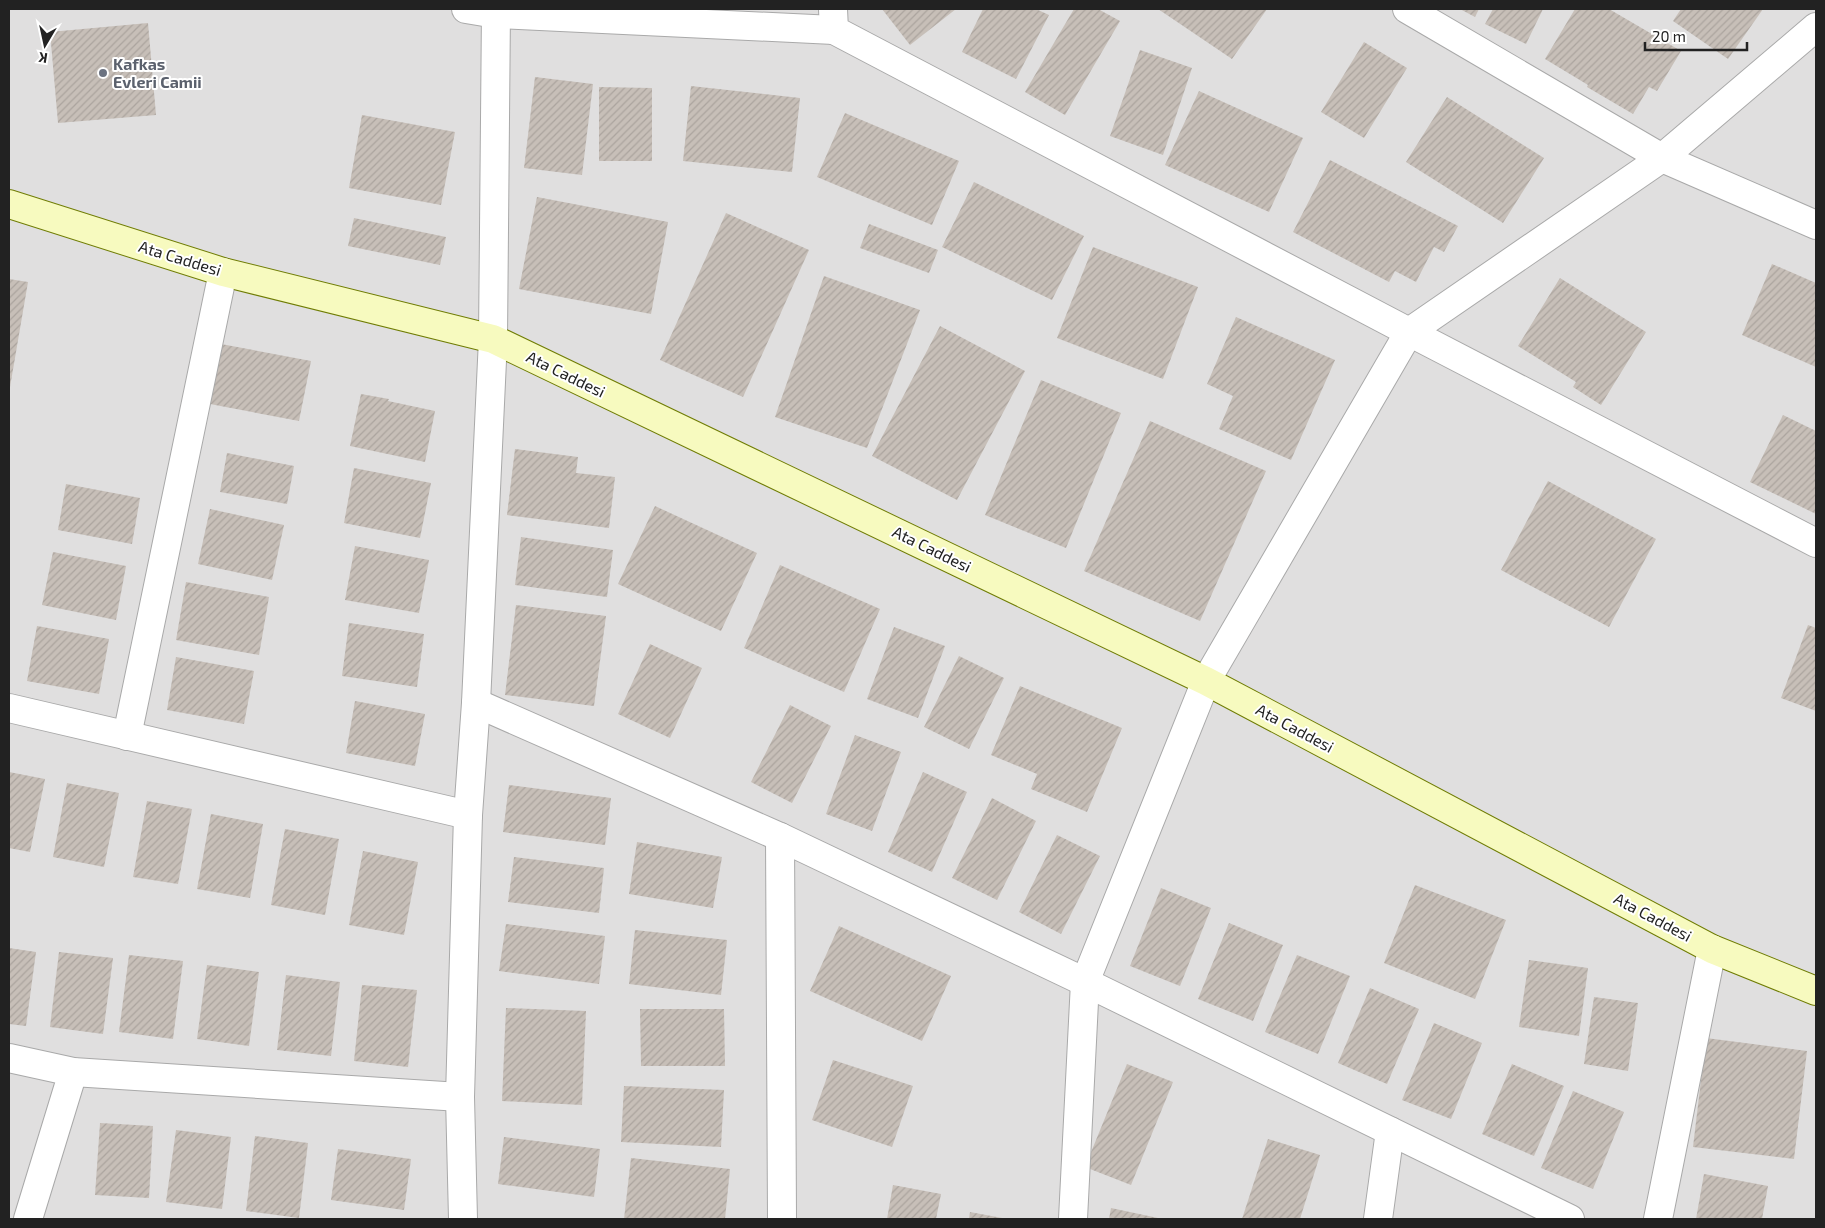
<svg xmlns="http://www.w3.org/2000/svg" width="1825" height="1228" font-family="'Exo 2',sans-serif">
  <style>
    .residential { fill: #e0dfdf }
    .building { fill: url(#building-hatch) }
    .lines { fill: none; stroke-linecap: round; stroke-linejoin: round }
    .street-casing { stroke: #a9a9a9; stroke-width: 30 }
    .secondary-casing { stroke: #707d05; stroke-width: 30 }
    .street { stroke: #fff; stroke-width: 28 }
    .secondary { stroke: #f7fabf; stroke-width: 28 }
    .worship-dot { fill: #6b7280; stroke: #fff; stroke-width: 2 }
    .labels { text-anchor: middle; stroke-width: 4; stroke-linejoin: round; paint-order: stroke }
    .worship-label { font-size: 16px; font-weight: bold; fill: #5b616d; stroke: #fff; text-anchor: start }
    .street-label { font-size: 16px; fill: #222; stroke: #fff }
  </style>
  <defs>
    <pattern id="building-hatch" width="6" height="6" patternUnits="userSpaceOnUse" patternTransform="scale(1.25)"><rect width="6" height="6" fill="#c7bfb8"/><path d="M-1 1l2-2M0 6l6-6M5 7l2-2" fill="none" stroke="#aba49e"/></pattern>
  </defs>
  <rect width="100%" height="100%" fill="#f2efe9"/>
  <rect class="residential" x="9" y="9" width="1807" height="1210"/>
  <g class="building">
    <path d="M882,9H956L910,45Z"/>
    <path d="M983,9H1036L1049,15L1016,79L962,52Z"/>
    <path d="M1074,9H1098L1120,21L1065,115L1025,92Z"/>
    <path d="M1158,9H1267L1232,59Z"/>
    <path d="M1460,9H1479L1475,17Z"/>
    <path d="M1493,9H1543L1526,44L1485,24Z"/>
    <path d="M1575,9H1609L1681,51L1657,91L1649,87L1633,114L1587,87L1588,85L1545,59Z"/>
    <path d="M1681,9H1763L1728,59L1673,21Z"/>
    <path d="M148,23L156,115L58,123L50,32Z"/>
    <path d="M1364,42L1407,68L1364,138L1321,112Z"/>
    <path d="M1140,50L1192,68L1163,155L1110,136Z"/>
    <path d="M535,77L593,84L582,175L524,168Z"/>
    <path d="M691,86L800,98L792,172L683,161Z"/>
    <path d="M599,87L652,88V161H599Z"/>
    <path d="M1199,91L1303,138L1269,212L1165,165Z"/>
    <path d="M1447,97L1544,158L1503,223L1406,162Z"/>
    <path d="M845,113L959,161L932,225L817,177Z"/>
    <path d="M362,115L455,132L441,205L349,188Z"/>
    <path d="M1330,160L1458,226L1444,252L1434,247L1416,282L1395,271L1389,282L1293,232Z"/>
    <path d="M974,182L1084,236L1052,300L942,247Z"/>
    <path d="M537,197L668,222L651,314L519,289Z"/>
    <path d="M726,213L809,250L743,397L660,360Z"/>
    <path d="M354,218L446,237L440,265L348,246Z"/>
    <path d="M869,224L938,250L929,273L860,248Z"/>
    <path d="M1093,247L1198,287L1163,379L1057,338Z"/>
    <path d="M1772,264L1816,283V367L1742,335Z"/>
    <path d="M824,276L920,310L867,448L775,417Z"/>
    <path d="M1560,278L1646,332L1601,405L1573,387L1576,382L1518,346Z"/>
    <path d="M9,279L28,282L10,387H9Z"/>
    <path d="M1236,317L1335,360L1291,460L1219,429L1233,396L1207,384Z"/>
    <path d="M940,326L1025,371L957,500L872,456Z"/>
    <path d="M221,344L311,361L299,421L210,404Z"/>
    <path d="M1041,380L1121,413L1066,548L985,515Z"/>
    <path d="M361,394L389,399L388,401L435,411L425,462L350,446Z"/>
    <path d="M1783,415L1816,431V514L1750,482Z"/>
    <path d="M1150,421L1266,471L1200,621L1084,571Z"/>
    <path d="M515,449L578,457L576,473L615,477L609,528L507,515Z"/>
    <path d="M227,453L294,466L287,504L220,492Z"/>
    <path d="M354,468L431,483L420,538L344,523Z"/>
    <path d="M1548,481L1656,539L1609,627L1501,570Z"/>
    <path d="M66,484L140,498L132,544L58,530Z"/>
    <path d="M655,506L757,553L721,631L618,584Z"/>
    <path d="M210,509L284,525L272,580L198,564Z"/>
    <path d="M521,537L613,550L607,597L515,585Z"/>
    <path d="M355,546L429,560L419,613L345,600Z"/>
    <path d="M53,552L126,566L116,620L42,605Z"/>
    <path d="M780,565L880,609L844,692L744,648Z"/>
    <path d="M186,582L269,597L259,655L176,640Z"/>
    <path d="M516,605L606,616L594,706L505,695Z"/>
    <path d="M349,623L424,634L417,687L342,676Z"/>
    <path d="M1808,625L1816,628V711L1781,698Z"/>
    <path d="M37,626L109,639L99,694L27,681Z"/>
    <path d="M894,627L945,646L918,718L867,699Z"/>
    <path d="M650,644L702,668L670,738L618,714Z"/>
    <path d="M959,656L1004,678L969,749L924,727Z"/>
    <path d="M176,657L254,671L244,724L167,710Z"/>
    <path d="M1020,686L1122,728L1087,812L1031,789L1037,774L991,755Z"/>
    <path d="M355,701L425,714L415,766L346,753Z"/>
    <path d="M790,705L831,726L792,803L751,782Z"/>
    <path d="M855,735L901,752L872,831L826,814Z"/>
    <path d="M9,772L45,779L30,852L9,848Z"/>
    <path d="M923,772L967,792L932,872L888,852Z"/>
    <path d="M67,783L119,793L104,867L53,857Z"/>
    <path d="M509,785L611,798L605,845L503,832Z"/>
    <path d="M992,798L1036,821L997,900L952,878Z"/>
    <path d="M147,801L192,809L178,884L133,877Z"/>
    <path d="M211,814L263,824L250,898L197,889Z"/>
    <path d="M285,829L339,839L325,915L271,905Z"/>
    <path d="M1057,835L1100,856L1061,934L1019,912Z"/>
    <path d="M637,842L722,857L713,908L629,894Z"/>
    <path d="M363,851L418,862L404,935L349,925Z"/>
    <path d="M514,857L604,868L599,913L508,902Z"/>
    <path d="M1415,885L1506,920L1475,999L1384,963Z"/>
    <path d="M1161,888L1211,908L1180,986L1130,966Z"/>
    <path d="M1229,923L1283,945L1253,1021L1198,999Z"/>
    <path d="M506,924L605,936L599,984L499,971Z"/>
    <path d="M839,926L951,976L922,1041L810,991Z"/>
    <path d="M635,930L727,940L721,995L629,984Z"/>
    <path d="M9,948L36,952L26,1026L9,1024Z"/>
    <path d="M59,952L113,958L103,1034L50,1027Z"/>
    <path d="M129,955L183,961L173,1039L119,1032Z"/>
    <path d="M1297,955L1350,976L1318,1054L1265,1032Z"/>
    <path d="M1529,960L1588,968L1579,1036L1519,1027Z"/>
    <path d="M207,965L259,972L249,1046L197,1039Z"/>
    <path d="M286,975L340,982L331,1056L277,1050Z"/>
    <path d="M362,985L417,990L408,1067L354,1061Z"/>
    <path d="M1370,988L1419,1009L1387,1084L1338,1063Z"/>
    <path d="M1594,997L1638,1003L1628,1071L1584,1064Z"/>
    <path d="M506,1008L586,1011L582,1105L502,1101Z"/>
    <path d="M640,1009H724L725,1066H641Z"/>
    <path d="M1434,1023L1482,1043L1451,1119L1402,1100Z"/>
    <path d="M1706,1038L1807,1051L1794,1159L1693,1147Z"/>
    <path d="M833,1060L913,1086L892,1147L812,1120Z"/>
    <path d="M1127,1064L1173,1082L1131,1185L1085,1167Z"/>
    <path d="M1512,1064L1564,1086L1534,1156L1482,1134Z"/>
    <path d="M624,1086L724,1090L721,1147L621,1142Z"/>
    <path d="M1573,1091L1624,1112L1593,1189L1541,1168Z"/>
    <path d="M100,1123L153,1126L149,1198L95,1195Z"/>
    <path d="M176,1130L231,1137L222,1209L166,1202Z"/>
    <path d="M255,1136L308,1143L299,1218L246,1211Z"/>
    <path d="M504,1137L600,1149L594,1197L498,1184Z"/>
    <path d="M1268,1139L1320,1155L1300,1219H1242Z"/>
    <path d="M338,1149L411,1159L404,1210L331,1200Z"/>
    <path d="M631,1158L730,1169L725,1219H624Z"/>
    <path d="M1704,1174L1768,1186L1762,1219H1696Z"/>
    <path d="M893,1185L941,1194L936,1219H887Z"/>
    <path d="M1111,1208L1158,1218V1219H1109Z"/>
    <path d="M970,1212L1002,1218V1219H969Z"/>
  </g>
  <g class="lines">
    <g class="street-casing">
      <g id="street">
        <path d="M466,9L496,14L834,30"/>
        <path d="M833,9L834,30L1409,332L1816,543"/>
        <path d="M1407,9L1662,158L1816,225"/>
        <path d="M476,703L780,837L1085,982L1570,1219"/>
        <path d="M9,708L468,815"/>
        <path d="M127,736L223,272"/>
        <path d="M780,837L782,1219"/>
        <path d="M9,1058L73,1072L460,1097"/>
        <path d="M28,1219L73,1072"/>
        <path d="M463,1219L460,1097L468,815L476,703L493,339L496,9"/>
        <path d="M1073,1219L1085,982L1206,681L1409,332L1662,158L1816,27"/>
        <path d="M1378,1219L1390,1131"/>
        <path d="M1658,1219L1712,949"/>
      </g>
    </g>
    <g class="secondary-casing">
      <path id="secondary" d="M9,204L223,272L493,339L1206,681L1712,949L1816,991"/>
    </g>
    <use href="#street" class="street"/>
    <use href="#secondary" class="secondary"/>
  </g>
  <circle class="worship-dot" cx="103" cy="73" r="5"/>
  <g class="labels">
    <g class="worship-label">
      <text x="113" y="70">Kafkas<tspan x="113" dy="18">Evleri Camii</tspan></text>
    </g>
    <g class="street-label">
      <text transform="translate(180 258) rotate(17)" y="6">Ata Caddesi</text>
      <text transform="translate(566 374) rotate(26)" y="6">Ata Caddesi</text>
      <text transform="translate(932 549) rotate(26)" y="6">Ata Caddesi</text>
      <text transform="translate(1295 728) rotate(28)" y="6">Ata Caddesi</text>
      <text transform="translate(1653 917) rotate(28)" y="6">Ata Caddesi</text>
    </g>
  </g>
  <rect width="1825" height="1228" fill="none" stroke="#222222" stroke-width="20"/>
  <g transform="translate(45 45) rotate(189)" stroke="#ffffff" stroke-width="4" paint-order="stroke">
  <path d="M0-4L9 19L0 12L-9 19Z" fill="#222222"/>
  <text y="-8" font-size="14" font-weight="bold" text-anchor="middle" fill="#222222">K</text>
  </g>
  <path d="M1645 42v8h102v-8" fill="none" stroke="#222222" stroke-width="2.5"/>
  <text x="1652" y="42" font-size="15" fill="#222222" stroke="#ffffff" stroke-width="4" paint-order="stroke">20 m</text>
</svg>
